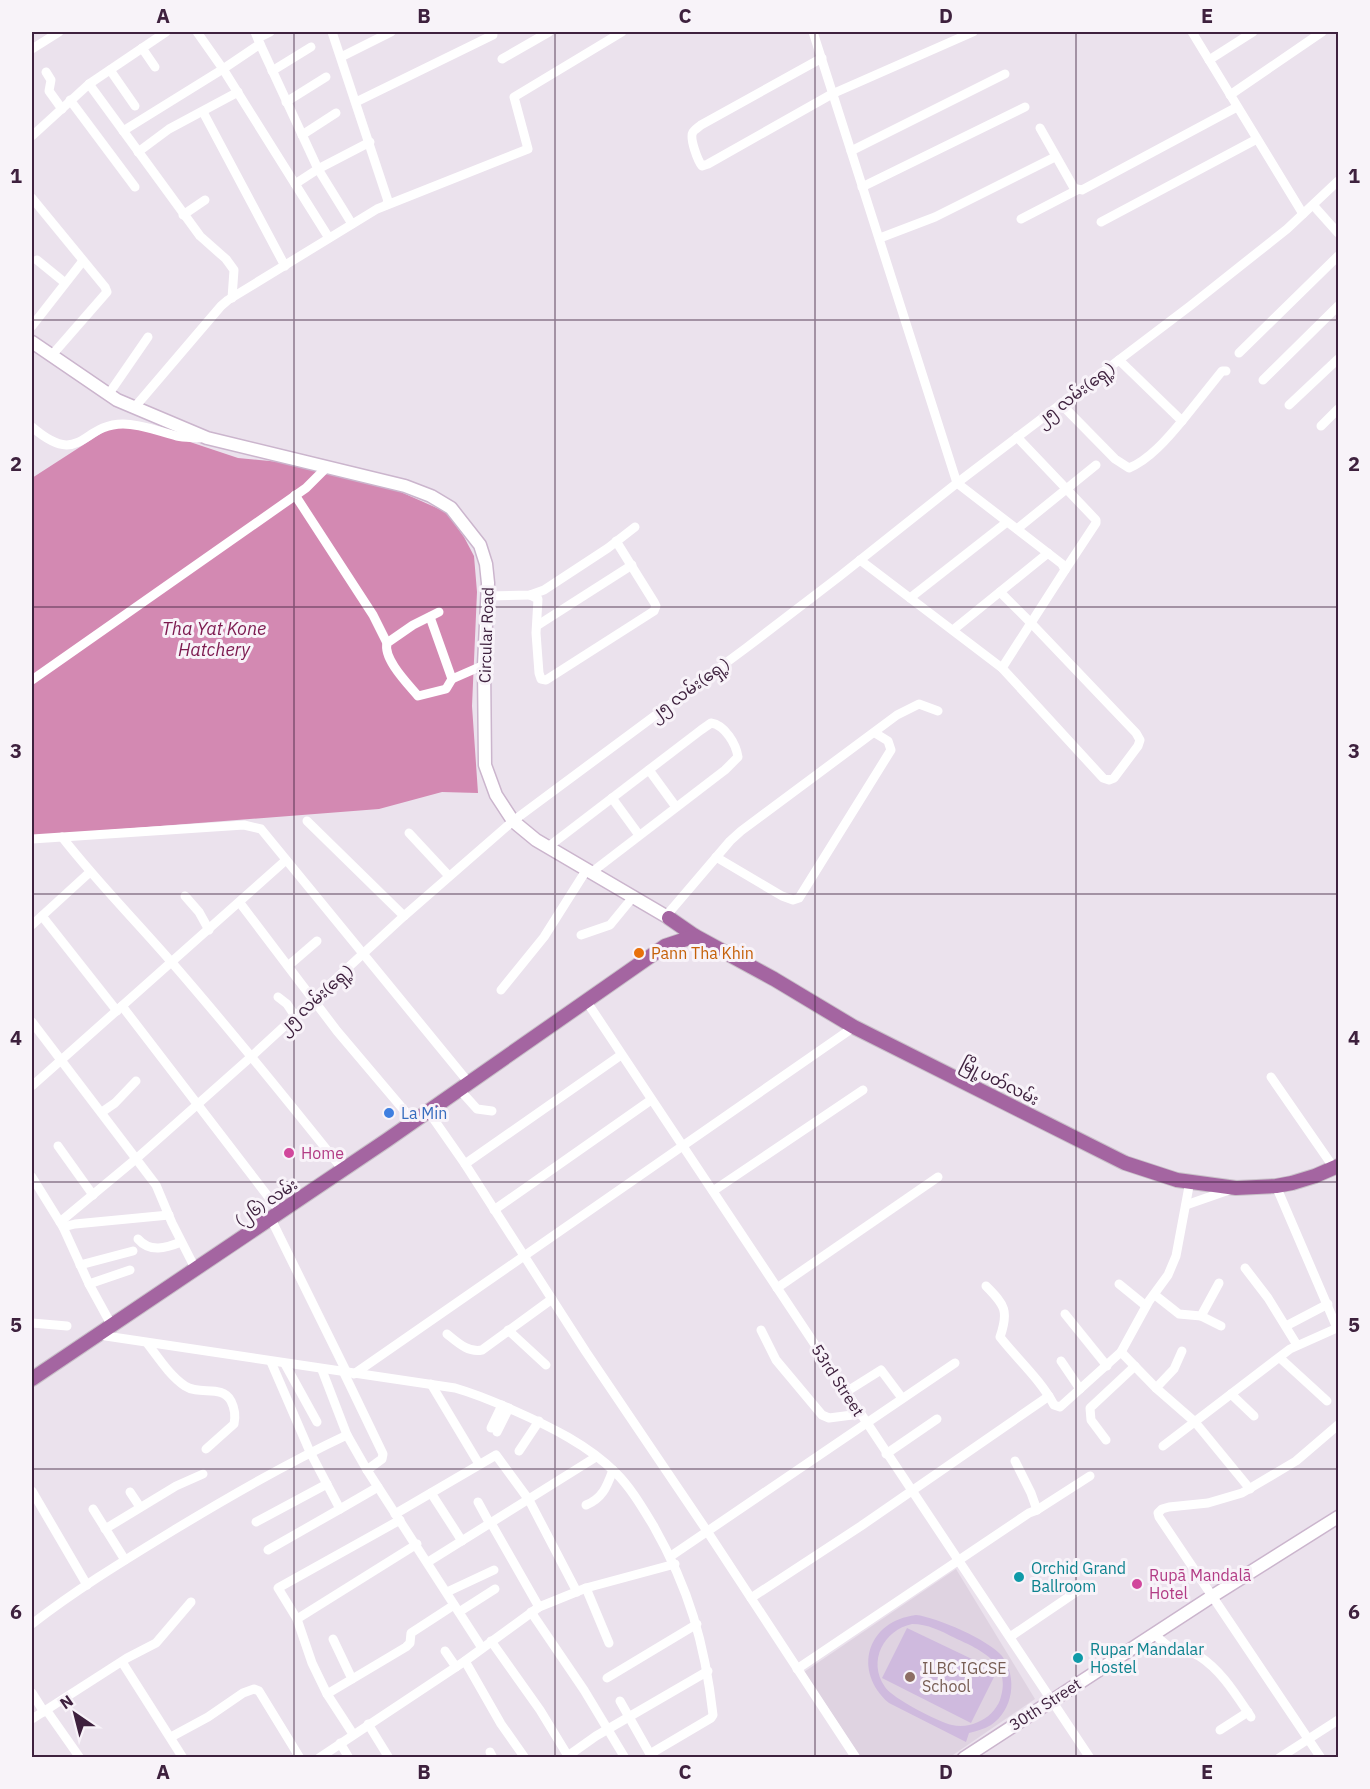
<svg xmlns="http://www.w3.org/2000/svg" width="1370" height="1789" font-family="'IBM Plex Sans','Noto Sans Myanmar',sans-serif">
  <style>
    .built { fill: #dfd3e1 }
    .green { fill: #cfbade; fill-rule: evenodd }
    .water { fill: #d389b2 }
    .lines { fill: none; stroke-linecap: round; stroke-linejoin: round }
    .secondary-casing { stroke: #cbb5cd; stroke-width: 15 }
    .primary-casing { stroke: #c9c1c9; stroke-width: 16 }
    .street { stroke: #fff; stroke-width: 9 }
    .secondary { stroke: #fff; stroke-width: 12 }
    .primary { stroke: #a465a1; stroke-width: 14 }
    .grid { fill: none; stroke: #3e213e; stroke-width: 1.5; stroke-opacity: 0.55 }
    .food-dot { fill: #e8710a; stroke: #f8f3f9; stroke-width: 2 }
    .shop-dot { fill: #3f7fe0; stroke: #f8f3f9; stroke-width: 2 }
    .hotel-dot { fill: #d1479c; stroke: #f8f3f9; stroke-width: 2 }
    .culture-dot { fill: #0f9aa8; stroke: #f8f3f9; stroke-width: 2 }
    .education-dot { fill: #8d6e63; stroke: #f8f3f9; stroke-width: 2 }
    .labels { text-anchor: middle; stroke-width: 6; stroke-linejoin: round; paint-order: stroke }
    .street-label { font-size: 16px; fill: #3e213e; stroke: #f8f3f9 }
    .food-label { font-size: 16px; fill: #c56008; stroke: #f8f3f9; text-anchor: start }
    .shop-label { font-size: 16px; fill: #366cbe; stroke: #f8f3f9; text-anchor: start }
    .hotel-label { font-size: 16px; fill: #b23c85; stroke: #f8f3f9; text-anchor: start }
    .culture-label { font-size: 16px; fill: #0d838f; stroke: #f8f3f9; text-anchor: start }
    .education-label { font-size: 16px; fill: #785e54; stroke: #f8f3f9; text-anchor: start }
    .water-label { font-size: 18px; font-style: italic; fill: #7c1a4f; stroke: #f8f3f9 }
    .neatline { fill: none; stroke: #3e213e; stroke-width: 2 }
    .grid-label { font-size: 20px; text-anchor: middle; font-weight: bold; fill: #3e213e }
  </style>
  <rect width="100%" height="100%" fill="#ebe2ed"/>
  <path class="built" d="M956,1569L1035,1699L950,1757H861L804,1672Z"/>
  <g class="green">
    <path d="M916,1615C936,1617 989,1640 1002,1656C1018,1678 1013,1710 991,1725C984,1729 977,1731 969,1733L966,1742L889,1703C852,1671 867,1621 916,1615ZM912,1624C928,1624 941,1631 955,1638C981,1650 1013,1664 1000,1700C996,1710 988,1718 978,1722C970,1726 960,1727 952,1725C938,1722 892,1698 885,1687C867,1661 884,1630 912,1624Z"/>
    <path d="M907,1628L997,1671L971,1723L882,1678Z"/>
  </g>
  <path class="water" d="M111,427L131,428L172,436L238,458L301,464L394,489L446,512L464,537L474,556L477,592L472,706L478,793L442,792L379,809L32,836V478Z"/>
  <g class="lines">
    <g class="secondary-casing">
      <g id="secondary">
        <path d="M32,342L117,400L207,438L405,486L431,496L451,508L480,545L486,564L488,583L484,665L485,765L496,795L513,821L536,840L669,918"/>
        <path d="M964,1758L1211,1597L1338,1517"/>
      </g>
    </g>
    <g class="primary-casing">
      <g id="primary">
        <path d="M669,918L695,936L774,979L854,1027L1125,1163L1177,1180L1236,1188L1276,1186L1292,1183L1315,1176L1338,1166"/>
        <path d="M32,1379L387,1140L665,946L695,936"/>
      </g>
    </g>
    <g class="street">
      <path d="M197,32L223,69L329,238"/>
      <path d="M332,32L388,201L386,205"/>
      <path d="M813,32L957,483L1062,564L1065,570L1002,668"/>
      <path d="M1192,32L1303,214"/>
      <path d="M258,38L270,32"/>
      <path d="M260,44L318,169L352,224"/>
      <path d="M142,48L155,67"/>
      <path d="M32,49L59,32"/>
      <path d="M341,57L391,32"/>
      <path d="M822,58L701,125C700,126 693,131 693,132C689,138 698,161 702,166L708,164L832,94L973,32"/>
      <path d="M502,59L549,32"/>
      <path d="M1209,60L1253,32"/>
      <path d="M223,69L260,44L255,32"/>
      <path d="M110,70L135,106"/>
      <path d="M272,71L311,47"/>
      <path d="M46,72L51,80L49,91L62,109"/>
      <path d="M89,84L200,236L226,259L234,270L232,298"/>
      <path d="M1230,95L1322,32"/>
      <path d="M70,100L135,187"/>
      <path d="M286,102L326,77"/>
      <path d="M356,102L493,35"/>
      <path d="M203,112L285,266"/>
      <path d="M1040,128L1074,188L1082,190L1237,107"/>
      <path d="M123,131L223,69"/>
      <path d="M302,135L336,113"/>
      <path d="M32,136L89,84L166,32"/>
      <path d="M851,151L1005,74"/>
      <path d="M138,152L169,129L238,92"/>
      <path d="M295,184L318,169L370,142"/>
      <path d="M862,187L1025,107"/>
      <path d="M32,198L105,287L107,292L52,355"/>
      <path d="M1313,205L1338,233"/>
      <path d="M183,215L205,200"/>
      <path d="M1021,219L1077,190"/>
      <path d="M1101,222L1257,139"/>
      <path d="M880,238L935,217L1055,157"/>
      <path d="M37,260L64,282"/>
      <path d="M32,326L82,262"/>
      <path d="M1239,353L1338,256"/>
      <path d="M1119,360L1182,421L1222,371H1226"/>
      <path d="M1263,380L1338,306"/>
      <path d="M108,395L148,337"/>
      <path d="M1061,404L1115,459L1129,468C1149,460 1168,438 1182,421"/>
      <path d="M1289,405L1338,359"/>
      <path d="M134,408L221,306L228,300L377,209L528,149L514,97L622,32"/>
      <path d="M1321,426L1338,409"/>
      <path d="M32,427C81,469 81,424 123,424C142,424 160,432 177,436C185,438 193,437 200,438"/>
      <path d="M1017,437L1096,520V523L1065,570"/>
      <path d="M295,495L373,615L387,643"/>
      <path d="M1017,529L1096,465"/>
      <path d="M860,560L1002,668L1103,778L1109,780L1114,778L1138,746L1140,740L1136,733L1032,624L1000,592"/>
      <path d="M530,595L538,599L536,633L539,673L541,679L546,680L654,611L656,606L654,602L616,541"/>
      <path d="M488,596L530,595L544,590L608,548L635,527"/>
      <path d="M910,598L1007,522"/>
      <path d="M439,612L413,625L387,643C383,659 408,684 418,696L446,689L452,679L484,665"/>
      <path d="M430,617L452,679"/>
      <path d="M538,625L632,565"/>
      <path d="M953,630L1048,553"/>
      <path d="M32,680L306,488L326,468"/>
      <path d="M649,770L676,807"/>
      <path d="M612,798L639,835"/>
      <path d="M307,821L404,916"/>
      <path d="M409,833L449,876"/>
      <path d="M62,837C97,882 137,922 174,965C232,1032 288,1101 343,1170"/>
      <path d="M32,839L244,825L261,829L469,1083"/>
      <path d="M548,847L701,730L711,723C725,725 736,744 738,757L725,770L592,872"/>
      <path d="M716,857L782,896L793,900L799,898L891,750L888,741L875,733"/>
      <path d="M185,896L199,912L209,930"/>
      <path d="M240,903L337,1031L414,1122"/>
      <path d="M42,916L117,1011"/>
      <path d="M666,916L730,841L741,831L897,715L919,704L938,711"/>
      <path d="M32,925L90,872"/>
      <path d="M581,935L610,925L633,897"/>
      <path d="M288,966L317,941"/>
      <path d="M501,990L544,937L587,869"/>
      <path d="M278,997L287,1004L295,1016"/>
      <path d="M587,1002L1090,1758"/>
      <path d="M122,1006L280,1212"/>
      <path d="M32,1022L156,1185L172,1223L196,1270"/>
      <path d="M1271,1077L1334,1168"/>
      <path d="M32,1086L286,860"/>
      <path d="M459,1089L477,1109L492,1111"/>
      <path d="M428,1111L465,1164L586,1352L707,1531L856,1758"/>
      <path d="M102,1112L115,1103L136,1081"/>
      <path d="M58,1146L93,1195"/>
      <path d="M465,1164L621,1055"/>
      <path d="M32,1177L63,1227L89,1284L112,1326"/>
      <path d="M713,1191L863,1090"/>
      <path d="M1186,1205L1232,1189"/>
      <path d="M494,1210L651,1100"/>
      <path d="M271,1219L347,1373"/>
      <path d="M60,1222L137,1158L252,1056L404,916L513,821L746,648L840,576L957,483L1190,306L1287,229L1338,181"/>
      <path d="M63,1227L75,1224L169,1215"/>
      <path d="M138,1239C150,1253 166,1248 181,1242"/>
      <path d="M80,1265L133,1251"/>
      <path d="M1245,1268L1268,1298L1297,1345"/>
      <path d="M89,1284L130,1270"/>
      <path d="M1119,1284L1146,1306"/>
      <path d="M986,1286C1005,1305 1009,1311 1000,1337C1018,1360 1040,1379 1054,1405L1060,1407L1121,1352L1149,1301L1168,1275L1176,1256L1190,1181"/>
      <path d="M777,1288L938,1177"/>
      <path d="M1155,1295L1179,1314L1201,1316L1219,1283"/>
      <path d="M1065,1314L1107,1366"/>
      <path d="M1201,1316L1221,1326"/>
      <path d="M32,1323L67,1326"/>
      <path d="M1286,1326L1328,1304"/>
      <path d="M508,1330L546,1365"/>
      <path d="M761,1330L776,1360L822,1415L829,1418L860,1414"/>
      <path d="M447,1334C457,1342 468,1353 482,1350L552,1299"/>
      <path d="M99,1335L455,1388C476,1394 495,1402 515,1411C551,1427 588,1445 616,1473C631,1488 642,1507 653,1525C689,1588 705,1644 713,1715L711,1718L650,1754L620,1701"/>
      <path d="M147,1343C158,1357 169,1375 185,1386C200,1396 222,1384 231,1401C235,1409 236,1415 234,1424L206,1449"/>
      <path d="M1121,1352L1156,1388L1195,1422L1250,1489"/>
      <path d="M1280,1358L1327,1401"/>
      <path d="M1061,1361L1080,1389"/>
      <path d="M285,1364L317,1422"/>
      <path d="M322,1370L347,1435L367,1470L482,1648"/>
      <path d="M344,1373L383,1454L382,1459L367,1470"/>
      <path d="M354,1374L854,1027"/>
      <path d="M431,1384L479,1464"/>
      <path d="M1156,1388L1174,1369L1182,1351"/>
      <path d="M846,1392L881,1370L902,1398"/>
      <path d="M1231,1394L1254,1416"/>
      <path d="M491,1428L502,1405"/>
      <path d="M497,1432L509,1408"/>
      <path d="M1106,1440L1091,1420L1090,1408L1135,1366"/>
      <path d="M1163,1446L1290,1349L1337,1328L1276,1186"/>
      <path d="M519,1451L539,1421"/>
      <path d="M886,1454L937,1419"/>
      <path d="M1015,1461L1031,1493L1037,1510"/>
      <path d="M32,1491L87,1585"/>
      <path d="M130,1492L140,1507"/>
      <path d="M431,1493L462,1541"/>
      <path d="M478,1502L490,1524"/>
      <path d="M586,1505C603,1498 607,1486 613,1470"/>
      <path d="M93,1509L125,1560"/>
      <path d="M340,1509L378,1487"/>
      <path d="M395,1514L496,1455L529,1500L577,1592"/>
      <path d="M256,1522L327,1484"/>
      <path d="M491,1523L539,1607"/>
      <path d="M105,1529L176,1486L203,1474"/>
      <path d="M268,1550L340,1509L310,1452L271,1362"/>
      <path d="M671,1556L955,1363"/>
      <path d="M428,1562L596,1457"/>
      <path d="M586,1588L609,1643"/>
      <path d="M447,1592L494,1570"/>
      <path d="M751,1598L861,1526L1049,1396"/>
      <path d="M459,1612L495,1589"/>
      <path d="M531,1612L584,1690L625,1758"/>
      <path d="M297,1619L417,1544"/>
      <path d="M32,1624C77,1589 125,1560 174,1530C230,1496 287,1463 347,1435"/>
      <path d="M1154,1634C1159,1638 1166,1646 1172,1648C1183,1651 1188,1650 1199,1656C1222,1671 1236,1695 1251,1717"/>
      <path d="M1010,1637L1082,1588"/>
      <path d="M333,1639L352,1679"/>
      <path d="M491,1641L540,1710L568,1756"/>
      <path d="M445,1651L456,1667"/>
      <path d="M465,1661L501,1724L525,1758"/>
      <path d="M122,1662L183,1758"/>
      <path d="M797,1669L1029,1513L1037,1510L1090,1476"/>
      <path d="M607,1678L697,1624"/>
      <path d="M32,1693L44,1712"/>
      <path d="M327,1694L406,1647L410,1643L411,1633L454,1605"/>
      <path d="M47,1711L80,1758"/>
      <path d="M32,1719L127,1658L156,1643L191,1602"/>
      <path d="M368,1724L389,1758"/>
      <path d="M1220,1730L1248,1712"/>
      <path d="M353,1734L327,1694L312,1663L297,1619L278,1588L400,1520"/>
      <path d="M171,1737L208,1717L243,1693L254,1689L259,1691L300,1758"/>
      <path d="M340,1743L349,1758"/>
      <path d="M490,1752L493,1758"/>
      <path d="M319,1758L465,1661L539,1607L586,1588L675,1564"/>
      <path d="M565,1758L596,1736L708,1671"/>
      <path d="M1279,1758L1338,1720"/>
      <path d="M1321,1758L1159,1517L1158,1513L1162,1509L1169,1507L1208,1503L1242,1493L1296,1461L1338,1425"/>
    </g>
    <use href="#secondary" class="secondary"/>
    <use href="#primary" class="primary"/>
  </g>
  <path class="grid" d="M294,32V1758M555,32V1758M815,32V1758M1076,32V1758M32,320H1338M32,607H1338M32,894H1338M32,1182H1338M32,1469H1338"/>
  <circle class="food-dot" cx="639" cy="953" r="6"/>
  <circle class="shop-dot" cx="389" cy="1113" r="6"/>
  <g class="hotel-dot">
    <circle cx="289" cy="1153" r="6"/>
    <circle cx="1137" cy="1584" r="6"/>
  </g>
  <g class="culture-dot">
    <circle cx="1019" cy="1577" r="6"/>
    <circle cx="1078" cy="1658" r="6"/>
  </g>
  <circle class="education-dot" cx="910" cy="1677" r="6"/>
  <g class="labels">
    <g class="street-label">
      <text transform="translate(1075 394) rotate(-37)" y="6">၂၅ လမ်း(ရှေ့)</text>
      <text transform="translate(486 635) rotate(-88)" y="6">Circular Road</text>
      <text transform="translate(689 689) rotate(-36)" y="6">၂၅ လမ်း(ရှေ့)</text>
      <text transform="translate(315 999) rotate(-42)" y="6">၂၅ လမ်း(ရှေ့)</text>
      <text transform="translate(1000 1081) rotate(27)" y="6">မြို့ပတ်လမ်း</text>
      <text transform="translate(266 1202) rotate(-34)" y="6">(၂၆) လမ်း</text>
      <text transform="translate(838 1380) rotate(57)" y="6">53rd Street</text>
      <text transform="translate(1045 1704) rotate(-33)" y="6">30th Street</text>
    </g>
    <g class="food-label">
      <text x="651" y="959">Pann Tha Khin</text>
    </g>
    <g class="shop-label">
      <text x="401" y="1119">La Min</text>
    </g>
    <g class="hotel-label">
      <text x="301" y="1159">Home</text>
      <text x="1149" y="1581">Rupā Mandalā<tspan x="1149" dy="18">Hotel</tspan></text>
    </g>
    <g class="culture-label">
      <text x="1031" y="1574">Orchid Grand<tspan x="1031" dy="18">Ballroom</tspan></text>
      <text x="1090" y="1655">Rupar Mandalar<tspan x="1090" dy="18">Hostel</tspan></text>
    </g>
    <g class="education-label">
      <text x="922" y="1674">ILBC IGCSE<tspan x="922" dy="18">School</tspan></text>
    </g>
    <g class="water-label">
      <text x="214" y="635">Tha Yat Kone<tspan x="214" dy="21">Hatchery</tspan></text>
    </g>
  </g>
  <rect width="1370" height="1789" fill="none" stroke="#f8f3f9" stroke-width="66"/>
  <g transform="translate(75 1714) rotate(325)" stroke="#f8f3f9" stroke-width="4.5" paint-order="stroke">
  <path d="M0-4.5L10 22L0 15L-10 22Z" fill="#3e213e"/>
  <text y="-9" font-size="16" font-weight="bold" text-anchor="middle" fill="#3e213e">N</text>
  </g>
  <rect x="33" y="33" width="1304" height="1723" class="neatline"/>
  <g class="grid-label">
    <text x="163" y="23">A</text>
    <text x="424" y="23">B</text>
    <text x="685" y="23">C</text>
    <text x="946" y="23">D</text>
    <text x="1207" y="23">E</text>
    <text x="16" y="183">1</text>
    <text x="1354" y="183">1</text>
    <text x="16" y="471">2</text>
    <text x="1354" y="471">2</text>
    <text x="16" y="758">3</text>
    <text x="1354" y="758">3</text>
    <text x="16" y="1045">4</text>
    <text x="1354" y="1045">4</text>
    <text x="16" y="1332">5</text>
    <text x="1354" y="1332">5</text>
    <text x="16" y="1619">6</text>
    <text x="1354" y="1619">6</text>
    <text x="163" y="1779">A</text>
    <text x="424" y="1779">B</text>
    <text x="685" y="1779">C</text>
    <text x="946" y="1779">D</text>
    <text x="1207" y="1779">E</text>
  </g>
</svg>
